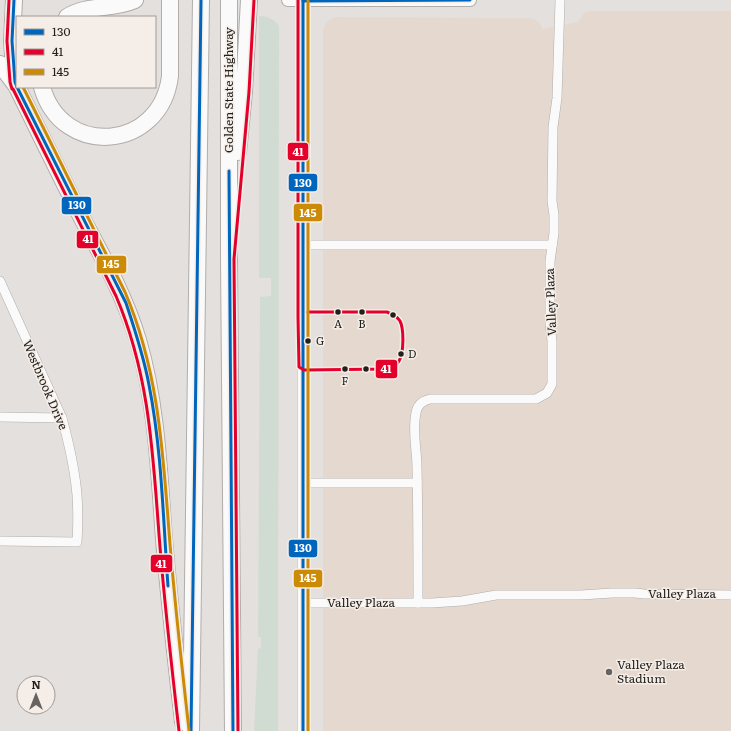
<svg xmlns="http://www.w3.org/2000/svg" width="731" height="731" font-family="Literata,serif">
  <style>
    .commercial { fill: #e5d9cf }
    .green { fill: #d0dcd1 }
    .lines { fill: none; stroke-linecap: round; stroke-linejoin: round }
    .minor-casing { stroke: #b0adab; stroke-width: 10 }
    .tertiary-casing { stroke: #b0adab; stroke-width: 12 }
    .secondary-casing { stroke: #b0adab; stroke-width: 14 }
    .motorway-casing { stroke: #b0adab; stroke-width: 18 }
    .minor { stroke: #fbfafa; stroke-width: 9 }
    .tertiary { stroke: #fbfafa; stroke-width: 11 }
    .secondary { stroke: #fbfafa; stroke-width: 12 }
    .motorway { stroke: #fbfafa; stroke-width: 16 }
    .bus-1-casing { stroke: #f5ede7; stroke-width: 6 }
    .bus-2-casing { stroke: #f5ede7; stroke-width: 6 }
    .bus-3-casing { stroke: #f5ede7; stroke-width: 6 }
    .bus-1 { stroke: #0065bd; stroke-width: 3 }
    .bus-2 { stroke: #e4002b; stroke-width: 3 }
    .bus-3 { stroke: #cc8b06; stroke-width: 3 }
    .bus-dot { fill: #22201d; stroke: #f5ede7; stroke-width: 1.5 }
    .poi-dot { fill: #666360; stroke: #f5ede7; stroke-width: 1.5 }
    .labels { text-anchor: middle; stroke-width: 3; stroke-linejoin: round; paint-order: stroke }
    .bus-label { font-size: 11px; fill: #22201d; stroke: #f5ede7 }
    .street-label { font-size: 12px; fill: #22201d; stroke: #f5ede7 }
    .poi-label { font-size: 12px; fill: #22201d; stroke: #f5ede7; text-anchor: start }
    .line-badge { stroke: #f5ede7; stroke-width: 1.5 }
    .badge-label { font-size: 11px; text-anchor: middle; font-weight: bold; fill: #fff }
  </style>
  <rect width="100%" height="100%" fill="#e4e0dd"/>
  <path class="commercial" d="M592,11H731V731H323V30L327,21L336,17L529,18L535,19L540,23L542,29L578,22L585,12Z"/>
  <path class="green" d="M259,16C268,16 274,19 279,26L278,731H254L258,649L261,648V637H258L260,297L271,296V278H259Z"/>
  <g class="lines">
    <g class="minor-casing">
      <g id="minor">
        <path d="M303,245H552"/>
        <path d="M0,281L62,418C68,440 75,471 77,495C78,510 78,526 77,542L0,541"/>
        <path d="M0,417L62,418"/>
        <path d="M304,483H417"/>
        <path d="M304,603H432L462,601L496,595H581L612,593H635L644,594L731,595"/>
        <path d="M418,603C418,558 418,513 417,468C417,450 412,431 416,413C417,405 422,401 430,399H536L547,393L552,384V341L550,323V261L554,233V215L552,201L553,127L557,98L560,0"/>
      </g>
    </g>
    <g class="tertiary-casing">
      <path id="tertiary" d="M303,0V731"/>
    </g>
    <g class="secondary-casing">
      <path id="secondary" d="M288,0H470"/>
    </g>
    <g class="motorway-casing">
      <g id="motorway">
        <path d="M14,0L12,41L15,82"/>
        <path d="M229,0V259L233,731"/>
        <path d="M67,17C87,4 113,10 135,0"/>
        <path d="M0,64L15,84"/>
        <path d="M17,87C39,132 61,177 84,222C105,261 125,297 138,340C157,405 159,472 164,539C169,600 176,661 183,722"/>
        <path d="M42,87C62,159 161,151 170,76V0"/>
        <path d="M238,152L244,92L249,0"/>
        <path d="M191,731L201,0"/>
      </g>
    </g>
    <use href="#minor" class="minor"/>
    <use href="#tertiary" class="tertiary"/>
    <use href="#secondary" class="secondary"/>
    <use href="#motorway" class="motorway"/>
    <g class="bus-1-casing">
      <g id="bus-1">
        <path d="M14,0L12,41L15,82L17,87"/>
        <path d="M303,0V731"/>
        <path d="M303,1L470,0"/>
        <path d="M17,87L126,303C135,330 144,357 149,385C162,451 163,519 168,586"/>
        <path d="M229,171L233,731"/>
        <path d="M191,731L201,0"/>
      </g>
    </g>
    <g class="bus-2-casing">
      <g id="bus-2">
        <path d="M9,0L7,41L10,82L12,89"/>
        <path d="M298,0V317L299,367L304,370L386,369C391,368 397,366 399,361C404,353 404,329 400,321C397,316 392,314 387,312H308"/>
        <path d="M13,89L116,296C151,378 153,460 160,547C165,608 172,670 179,731"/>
        <path d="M238,731L234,259L249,92L254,0"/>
      </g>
    </g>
    <g class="bus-3-casing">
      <g id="bus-3">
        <path d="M308,0V731"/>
        <path d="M23,87L125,292C160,374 163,457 170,544C175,606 182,668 189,730"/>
      </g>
    </g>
    <use href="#bus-1" class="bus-1"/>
    <use href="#bus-2" class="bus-2"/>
    <use href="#bus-3" class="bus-3"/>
  </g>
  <g class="bus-dot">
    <circle cx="338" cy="312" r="3.5"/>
    <circle cx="362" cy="312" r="3.5"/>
    <circle cx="393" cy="315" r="3.5"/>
    <circle cx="308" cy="341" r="3.5"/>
    <circle cx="401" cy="354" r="3.5"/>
    <circle cx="345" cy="369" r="3.5"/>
    <circle cx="366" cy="369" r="3.5"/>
  </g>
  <circle class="poi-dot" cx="609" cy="672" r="4"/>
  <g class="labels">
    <g class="bus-label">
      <text x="338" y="328">A</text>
      <text x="362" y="328">B</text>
      <text x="316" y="345" text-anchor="start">G</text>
      <text x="408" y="358" text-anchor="start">D</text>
      <text x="345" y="385">F</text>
    </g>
    <g class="street-label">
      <text transform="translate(229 90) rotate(-90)" y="4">Golden State Highway</text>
      <text transform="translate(551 302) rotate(-92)" y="4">Valley Plaza</text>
      <text transform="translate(45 385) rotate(67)" y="4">Westbrook Drive</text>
      <text x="682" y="598">Valley Plaza</text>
      <text x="361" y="607">Valley Plaza</text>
    </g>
    <g class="poi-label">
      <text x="617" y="669">Valley Plaza<tspan x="617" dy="14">Stadium</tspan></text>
    </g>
  </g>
  <g class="line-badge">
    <rect x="287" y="142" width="22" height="19" rx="4" fill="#e4002b"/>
    <rect x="288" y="173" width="30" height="19" rx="4" fill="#0065bd"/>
    <rect x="61" y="196" width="31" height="19" rx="4" fill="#0065bd"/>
    <rect x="293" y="203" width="30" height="19" rx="4" fill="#cc8b06"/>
    <rect x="76" y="230" width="23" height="19" rx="4" fill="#e4002b"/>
    <rect x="96" y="255" width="31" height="19" rx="4" fill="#cc8b06"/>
    <rect x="375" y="359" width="23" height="20" rx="4" fill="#e4002b"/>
    <rect x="288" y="539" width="30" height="19" rx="4" fill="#0065bd"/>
    <rect x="150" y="554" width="23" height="19" rx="4" fill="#e4002b"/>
    <rect x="293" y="569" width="30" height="19" rx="4" fill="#cc8b06"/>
  </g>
  <g class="badge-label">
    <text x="298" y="156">41</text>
    <text x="303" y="187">130</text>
    <text x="77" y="209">130</text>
    <text x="308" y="217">145</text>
    <text x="88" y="243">41</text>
    <text x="111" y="268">145</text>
    <text x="386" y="373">41</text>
    <text x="303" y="552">130</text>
    <text x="161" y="568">41</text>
    <text x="308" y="582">145</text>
  </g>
  <rect x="16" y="16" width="140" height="72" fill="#f5ede7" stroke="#a19b96"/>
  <rect x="24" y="29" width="20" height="6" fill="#0065bd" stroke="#a19b96"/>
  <text x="52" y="36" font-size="12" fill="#22201d">130</text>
  <rect x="24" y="49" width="20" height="6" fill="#e4002b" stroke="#a19b96"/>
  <text x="52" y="56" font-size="12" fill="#22201d">41</text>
  <rect x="24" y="69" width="20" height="6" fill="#cc8b06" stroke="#a19b96"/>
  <text x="52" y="76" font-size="12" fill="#22201d">145</text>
  <g transform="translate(36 695)"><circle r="19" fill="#f5ede7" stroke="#a19b96"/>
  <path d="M0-3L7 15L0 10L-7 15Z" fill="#666360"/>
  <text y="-6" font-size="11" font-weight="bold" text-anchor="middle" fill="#22201d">N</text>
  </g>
</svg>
